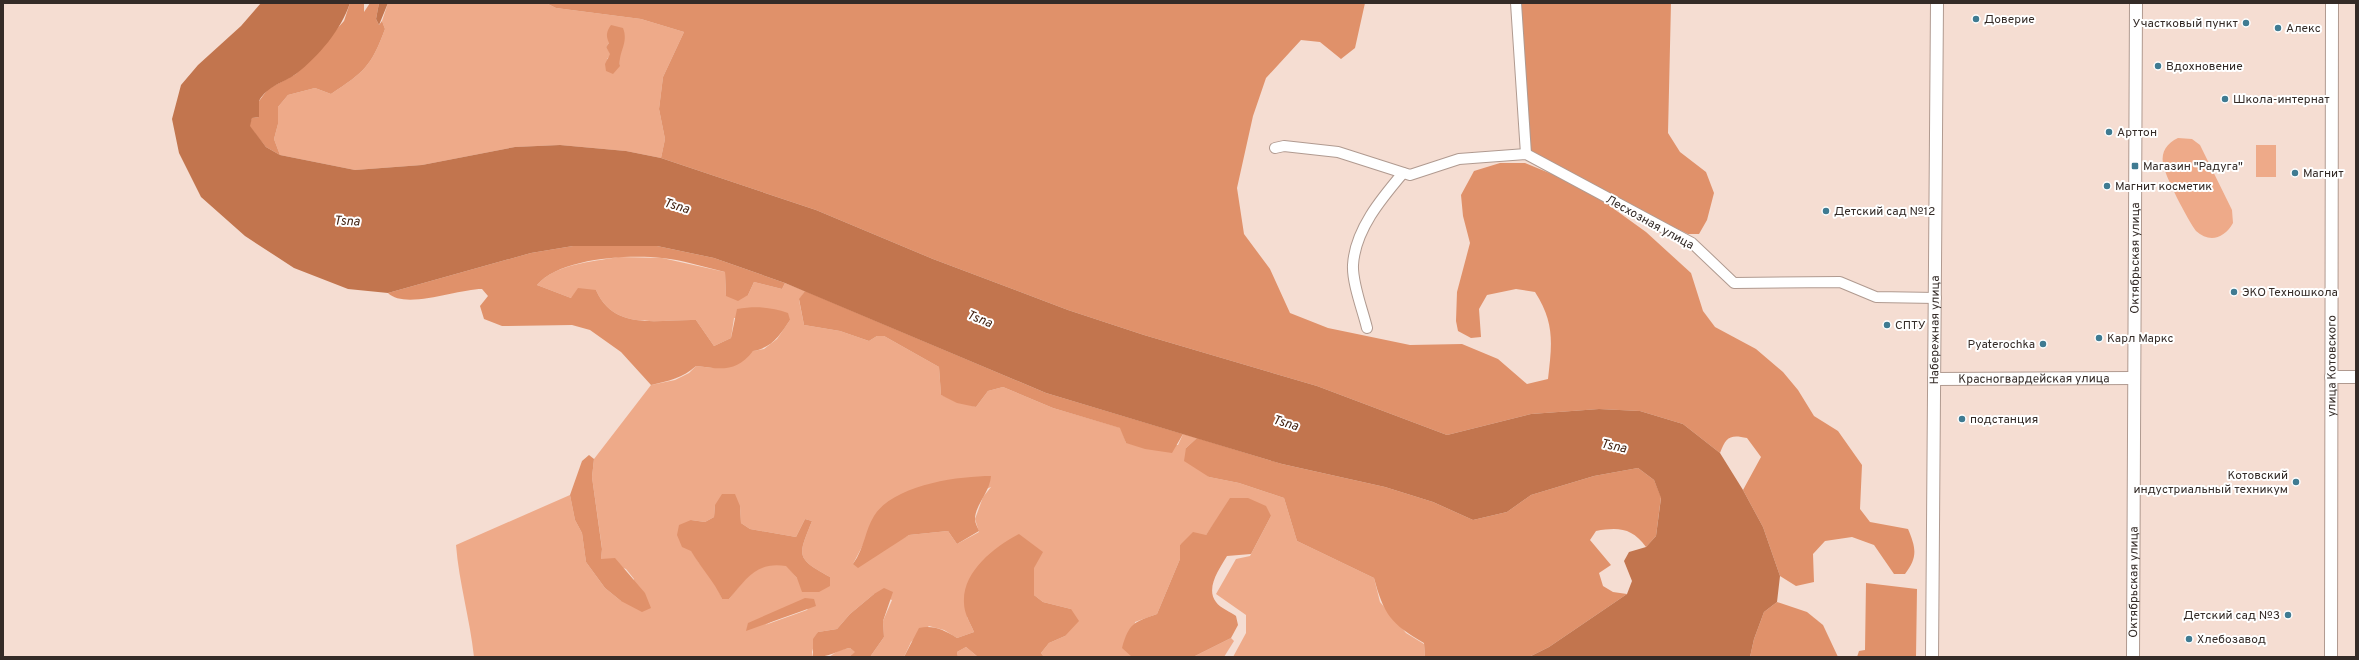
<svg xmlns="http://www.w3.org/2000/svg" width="2359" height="660" font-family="Overpass,sans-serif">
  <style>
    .green { fill: #eeaa89; fill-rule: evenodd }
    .forest { fill: #e0916a }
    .water { fill: #c2754e }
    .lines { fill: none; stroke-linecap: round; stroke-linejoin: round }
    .minor-casing { stroke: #b09a90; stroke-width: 12 }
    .tertiary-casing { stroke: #b09a90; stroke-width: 14 }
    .minor { stroke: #fff; stroke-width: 10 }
    .tertiary { stroke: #fff; stroke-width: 12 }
    .poi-dot { fill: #3f7b92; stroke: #fff; stroke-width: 1.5 }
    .labels { text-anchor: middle; stroke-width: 4; stroke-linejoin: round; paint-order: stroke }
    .poi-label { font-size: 12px; fill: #342b27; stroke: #fff; text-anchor: start }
    .street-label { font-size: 12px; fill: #342b27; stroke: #fff }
    .water-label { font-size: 13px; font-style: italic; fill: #40200f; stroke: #fff }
  </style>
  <rect width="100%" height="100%" fill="#f5ddd2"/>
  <g class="green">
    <path d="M388,3H546L556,8L641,19L684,32L663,77L659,109L665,139L661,158L626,151L560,145L515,147L422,165L355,170L280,155L274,139L278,124V107L288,95L315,88L331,94C364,72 371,67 385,29L382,21ZM609,43L619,59L620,66L607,59L611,54L606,47Z"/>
    <path d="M2178,138L2192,139L2200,145L2232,210L2233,223C2224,239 2209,243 2196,231C2188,220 2164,175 2163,163C2161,152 2167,143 2178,138Z"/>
    <rect x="2256" y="145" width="20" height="32"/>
    <path d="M618,257L662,258L725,272L726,296L748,295L754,282L782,289L785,283L805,291L799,300L804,325L840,331L869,341L877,336H884L939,367L941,395L976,407L988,391L1003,387L1053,408L1121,428L1126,443L1178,445L1183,434L1197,438L1186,448L1209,477L1239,483L1284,498L1297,541L1374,578L1380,602L1406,633L1424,644L1425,657H1233L1246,633V615L1216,594L1236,559L1250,556L1271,516L1218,518L1206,535L1180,545V559L1157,614L1135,622L1132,657H1044L1041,653L1049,643L1065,636L1071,609L1043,602L1034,595V568L967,617L974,632L957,638L944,630L929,626L911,642L904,657H870L884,637L883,621L892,600L874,594L850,614L837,629L818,632L812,652L813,657H474C470,619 459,583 456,545L570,495L575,520L582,533L586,562L605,588L621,601L634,579L626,569L601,559L602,548L592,477L594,459L651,385L675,380L689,373L696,366L713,368L753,351L764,349L777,339L790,320L734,318L731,338L714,346L696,320C659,319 614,332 596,290L571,298L537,285C555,264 591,262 618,257ZM991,487L983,497L975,519L979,532L957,544L948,531L909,535L853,564L866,539ZM715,505L740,506L741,523L750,529L796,537L805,519L812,521C798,556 795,558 830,577L797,578L786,565C755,562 748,576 729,599H722L714,580L699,563L691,550V520L705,522L714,517ZM814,599L807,610L765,625Z"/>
    <path d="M1231,638L1234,641L1224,657H1193Z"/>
    <path d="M966,647L978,657H958L957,652Z"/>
    <path d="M850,648L856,652L849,657H829L839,650Z"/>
  </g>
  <g class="forest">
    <path d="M350,3H364V12L370,3H379L376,19L379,25L382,21L385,29C371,67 364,72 331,94L315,88L288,95L278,107V124L274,139L280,155L266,147L249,126L252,118L259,117V101L268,89L296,74L344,21Z"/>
    <path d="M546,3H1365L1355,48L1341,59L1320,42L1301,40L1266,78L1253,116L1237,188L1244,234L1270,269L1290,313L1328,328L1410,345L1462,344L1498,359L1527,384L1548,379C1552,344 1555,323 1535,292L1516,289L1487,295L1479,309L1481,337L1471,338L1458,331L1456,321L1457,292L1470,243L1463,216L1461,195L1474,171L1500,163H1525L1559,177L1603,201L1646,232L1691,273L1703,311L1715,327L1756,349L1783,372L1798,390L1814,416L1838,431L1862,465L1860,509L1870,522L1908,529C1916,548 1918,557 1905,574H1894L1874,545L1852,537L1825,541L1813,554L1814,582L1796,586L1780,576L1763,527L1743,490L1761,457L1747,438C1730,434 1726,437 1720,453L1683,424L1640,411L1599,409L1531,414L1447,435L1317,386L1144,335L1068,310L933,259L816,210L661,158L665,139L659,109L663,77L684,32L641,19L556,8Z"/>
    <path d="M1521,3H1671L1668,133L1680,152L1706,172L1714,193L1707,220L1699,234H1688L1663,222L1530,151Z"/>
    <path d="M611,25L623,28C629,43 618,52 620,66L613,74L606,71L605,64L610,54L606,47L609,43C606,36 606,32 611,25Z"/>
    <path d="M573,246H657L714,258L785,283L782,289L754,282L748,295L738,301L726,296L725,272C704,267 683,260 662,258C629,254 559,258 537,285L571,298L578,288L596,290C614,332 659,319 696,320L714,346L731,338L737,309C756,306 770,307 788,313L790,320C780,335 772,348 753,351C736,373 721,369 696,366C683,378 668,381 651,385L621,352L590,330L572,325L502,326L484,319L480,306L488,296L482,289C458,289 405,310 388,293L531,253Z"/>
    <path d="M805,291L1046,393L1183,434L1172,453L1145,449L1126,443L1120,428L1053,408L1003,387L988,391L976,407L957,403L941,395L939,367L884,336H877L869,341L840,331L804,325L799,299Z"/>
    <path d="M1197,438L1282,464L1385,487L1433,502L1473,520L1507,512L1531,495L1594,476L1638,468L1654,480L1661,497L1656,536L1646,547C1632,528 1619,527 1596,531L1590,540L1611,565L1599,573L1603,586L1613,592L1627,594L1549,647L1529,657H1425L1424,643C1391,624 1384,615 1374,578L1297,541L1284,498L1239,483L1209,477L1184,461L1186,448Z"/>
    <path d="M589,455L594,459L592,477L602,549L601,559L615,558L645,593L651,608L642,612L621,601L605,588L586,562L582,533L575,520L570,495L582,461Z"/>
    <path d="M991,476C990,492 975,505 975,519C975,523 978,528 979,531L957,544L948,531L909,535L858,568L853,564C865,547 865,530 874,516C893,485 958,476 991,476Z"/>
    <path d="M722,494H735L740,506L741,523L750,529L796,537L805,519L812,521C798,556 795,558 830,577V586L819,592H802L797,578L786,566C756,562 748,577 729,599H722C714,581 701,568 691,551L682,547L677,535L679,525L691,520L705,522L714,517L715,505Z"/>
    <path d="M1230,498H1248L1266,506L1271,516L1251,554L1227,556C1220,568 1205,588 1216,602C1220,608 1231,612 1236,616L1238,625L1231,638L1193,657H1132L1122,648C1129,623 1134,622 1157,614L1180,559V545L1193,532L1206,535Z"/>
    <path d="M1019,534L1043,552L1034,568V595L1043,602L1071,609L1079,621L1065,636L1049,643L1041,653L1044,657H978L966,647L957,652L958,657H904L919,628C934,625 944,630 957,638L974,632C970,623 964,613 964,603C962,572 994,547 1019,534Z"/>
    <path d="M1866,583L1917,589L1916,657H1857L1859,651L1865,650Z"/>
    <path d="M884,588L893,592L883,621L884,637L870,657H849L855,652L850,648C834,651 832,657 813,657V639L818,632L837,629L850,614L874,594Z"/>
    <path d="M805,598L814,599L816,606L746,631L748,623Z"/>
    <path d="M1777,602L1807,612L1823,625L1838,657H1750L1754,639L1764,612Z"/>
  </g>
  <g class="water">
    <path d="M261,3H350C341,30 319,56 296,74C283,83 267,86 259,101V117L252,118L250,126L266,147L280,155L355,170L422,165L515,147L560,145L626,151L661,158L816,210L933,259L1068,310L1144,335L1317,386L1447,435L1531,414L1599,409L1640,411L1683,424L1720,453L1743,490L1763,527L1780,576L1777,602L1764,612L1754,639L1750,657H1529L1549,647L1627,594L1632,581L1624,561L1629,552L1646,547L1656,536L1661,498L1654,480L1638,468L1594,476L1531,495L1507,512L1473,520L1433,502L1385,487L1282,464L1046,393L785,283L714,258L657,246H573L531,253L388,293L348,289L294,268L245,236L201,197L179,153L172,119L181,85L198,65L241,26Z"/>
    <path d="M379,3H388L379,25L376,19Z"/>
  </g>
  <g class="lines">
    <g class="minor-casing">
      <g id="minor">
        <path d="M1516,3L1526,154"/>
        <path d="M1275,148L1284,146L1338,152L1410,175L1459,159L1526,154L1692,243L1734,283L1840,282L1876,297L1936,298"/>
        <path d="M1367,328C1363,311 1352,283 1353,265C1355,230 1381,199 1403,173"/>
      </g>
    </g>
    <g class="tertiary-casing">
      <g id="tertiary">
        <path d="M2331,377H2356"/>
        <path id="s1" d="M1934,379L2134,378"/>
        <path id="s2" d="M1932,657L1937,3"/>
        <path id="s3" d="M2133,657L2136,3"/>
        <path id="s4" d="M2331,657L2332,3"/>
      </g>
    </g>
    <use href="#minor" class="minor"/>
    <use href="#tertiary" class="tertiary"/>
  </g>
  <g class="poi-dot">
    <circle cx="1976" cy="19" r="4"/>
    <circle cx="2246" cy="23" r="4"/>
    <circle cx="2278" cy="28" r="4"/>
    <circle cx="2158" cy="66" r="4"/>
    <circle cx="2225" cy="99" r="4"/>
    <circle cx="2109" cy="132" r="4"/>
    <rect x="2131" y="162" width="8" height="8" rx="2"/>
    <circle cx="2295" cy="173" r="4"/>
    <circle cx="2107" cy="186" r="4"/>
    <circle cx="1826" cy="211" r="4"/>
    <circle cx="2234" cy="292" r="4"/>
    <circle cx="1887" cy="325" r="4"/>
    <circle cx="2099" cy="338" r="4"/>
    <circle cx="2043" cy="344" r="4"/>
    <circle cx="1962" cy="419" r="4"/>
    <circle cx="2296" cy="482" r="4"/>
    <circle cx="2288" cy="615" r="4"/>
    <circle cx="2189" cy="639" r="4"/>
  </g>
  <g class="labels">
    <g class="poi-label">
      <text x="1984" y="23">Доверие</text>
      <text x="2238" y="27" text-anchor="end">Участковый пункт</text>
      <text x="2286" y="32">Алекс</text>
      <text x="2166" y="70">Вдохновение</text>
      <text x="2233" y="103">Школа-интернат</text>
      <text x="2117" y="136">Арттон</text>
      <text x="2143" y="170">Магазин "Радуга"</text>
      <text x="2303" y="177">Магнит</text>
      <text x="2115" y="190">Магнит косметик</text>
      <text x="1834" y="215">Детский сад №12</text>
      <text x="2242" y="296">ЭКО Техношкола</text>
      <text x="1895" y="329">СПТУ</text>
      <text x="2107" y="342">Карл Маркс</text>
      <text x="2035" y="348" text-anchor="end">Pyaterochka</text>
      <text x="1970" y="423">подстанция</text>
      <text x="2288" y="479" text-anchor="end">Котовский<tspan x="2288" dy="14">индустриальный техникум</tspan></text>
      <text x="2280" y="619" text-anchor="end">Детский сад №3</text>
      <text x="2197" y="643">Хлебозавод</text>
    </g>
    <g class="street-label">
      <text transform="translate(1650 222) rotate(29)" y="4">Лесхозная улица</text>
      <text dy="4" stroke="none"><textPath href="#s3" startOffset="399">Октябрьская улица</textPath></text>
      <text dy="4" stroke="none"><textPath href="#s2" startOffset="327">Набережная улица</textPath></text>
      <text dy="4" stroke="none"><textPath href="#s4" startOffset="291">улица Котовского</textPath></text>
      <text dy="4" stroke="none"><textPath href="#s1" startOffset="100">Красногвардейская улица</textPath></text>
      <text dy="4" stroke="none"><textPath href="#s3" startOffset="75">Октябрьская улица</textPath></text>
    </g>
    <g class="water-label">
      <text transform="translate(677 205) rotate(17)" y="5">Tsna</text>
      <text transform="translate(347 220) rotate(2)" y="5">Tsna</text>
      <text transform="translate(980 318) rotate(22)" y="5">Tsna</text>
      <text transform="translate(1286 422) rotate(17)" y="5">Tsna</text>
      <text transform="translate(1614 445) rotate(12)" y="5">Tsna</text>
    </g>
  </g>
  <rect width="2359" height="660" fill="none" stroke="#342b27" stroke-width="8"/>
</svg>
